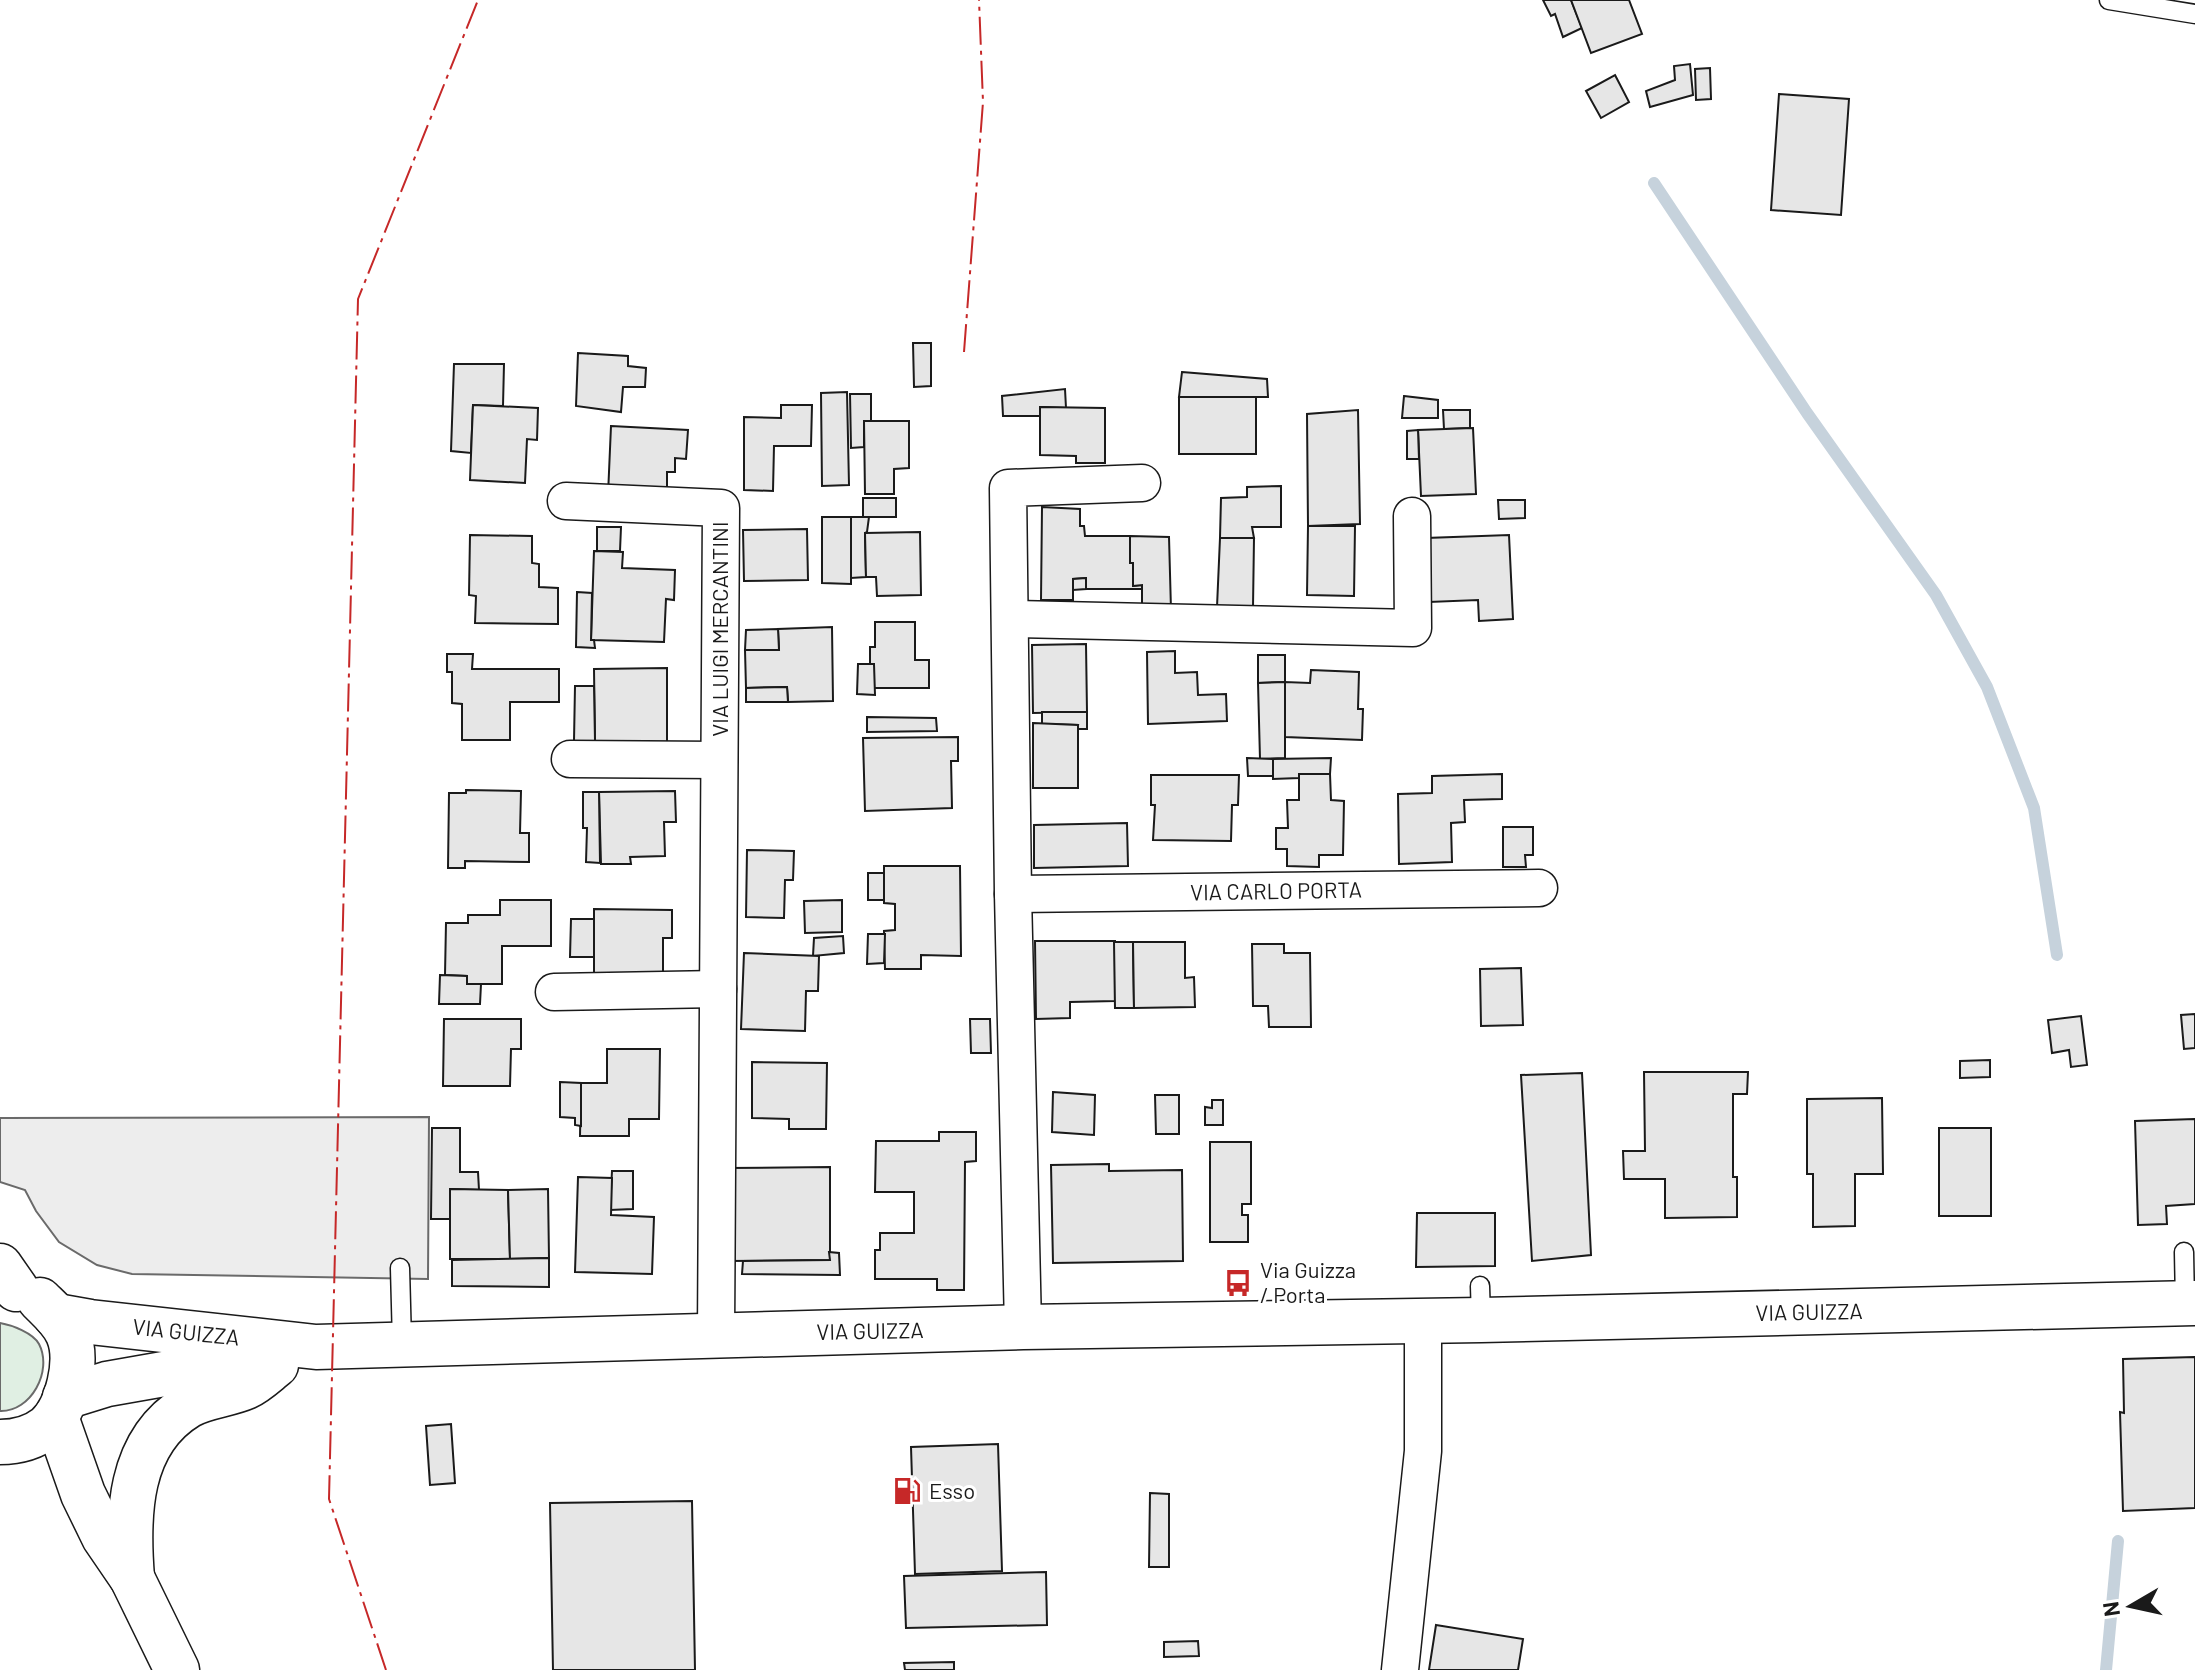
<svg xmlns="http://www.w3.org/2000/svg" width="2195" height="1670" font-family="Barlow,sans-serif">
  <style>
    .green { fill: #e0efe3; stroke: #6a6a6a; stroke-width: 2 }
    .parking { fill: #ededed; stroke: #6a6a6a; stroke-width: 2 }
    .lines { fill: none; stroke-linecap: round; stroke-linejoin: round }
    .stream { stroke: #c6d2dc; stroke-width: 12 }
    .building { fill: #e6e6e6; stroke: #1a1a1a; stroke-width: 2 }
    .service-casing { stroke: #1a1a1a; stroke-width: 21 }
    .minor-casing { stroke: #1a1a1a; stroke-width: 39 }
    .secondary-casing { stroke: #1a1a1a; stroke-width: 47 }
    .trunk-casing { stroke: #1a1a1a; stroke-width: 47 }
    .service { stroke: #fff; stroke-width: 18 }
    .minor { stroke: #fff; stroke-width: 36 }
    .secondary { stroke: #fff; stroke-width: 44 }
    .trunk { stroke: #fff; stroke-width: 44 }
    .power { stroke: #c62828; stroke-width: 2; stroke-dasharray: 28 6 4 6; stroke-linecap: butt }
    .labels { text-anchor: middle; stroke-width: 6; stroke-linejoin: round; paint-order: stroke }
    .street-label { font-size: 22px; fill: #1a1a1a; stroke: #fff }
    .poi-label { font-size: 22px; fill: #1a1a1a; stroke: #fff; text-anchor: start }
  </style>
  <rect width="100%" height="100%" fill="#fff"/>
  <path class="green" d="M0,1323C12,1325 33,1333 39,1344C53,1371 31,1412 0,1411Z"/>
  <path class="parking" d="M429,1117L428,1279L132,1274L97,1265L59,1242L36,1211L25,1190L0,1182V1118Z"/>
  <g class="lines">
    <g class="stream">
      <path d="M1654,183L1807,413L1936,595L1987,687L2034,808L2057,955"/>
      <path d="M2106,1670L2118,1541"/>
    </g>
  </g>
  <g class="building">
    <path d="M1543,0H1571L1582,28L1563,37L1555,14L1551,16Z"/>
    <path d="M1571,0H1629L1642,34L1591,53Z"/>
    <path d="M1690,64L1693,95L1650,107L1646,91L1675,80L1674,66Z"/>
    <path d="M1710,68L1711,99L1696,100L1695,69Z"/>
    <path d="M1615,75L1629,102L1601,118L1586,91Z"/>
    <path d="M1779,94L1849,99L1841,215L1771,210Z"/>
    <path d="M913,343H931V386L914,387Z"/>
    <path d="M578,353L628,356V366L646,368L645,387H623L621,412L576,406Z"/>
    <path d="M454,364H504L503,406L473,405L471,453L451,451Z"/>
    <path d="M1182,372L1267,379L1268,397H1179Z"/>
    <path d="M1065,389L1066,408L1040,407V416H1003L1002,396Z"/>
    <path d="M847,392L849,485L822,486L821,393Z"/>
    <path d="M850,394H871V421H864V447L851,448Z"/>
    <path d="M1404,396L1438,400V418H1402Z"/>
    <rect x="1179" y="397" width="77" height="57"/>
    <path d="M473,405L538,408L537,440L527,439L525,483L470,480Z"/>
    <path d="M781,405H812L811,446H774L773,491L744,490V417L781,418Z"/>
    <path d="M1040,407L1105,408V463H1076V456L1040,455Z"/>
    <path d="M1358,410L1360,524L1308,526L1307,414Z"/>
    <path d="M1443,410H1470V428L1444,429Z"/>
    <path d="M864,421H909V468L894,469V494H865Z"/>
    <path d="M611,426L688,430L686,459L675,458V472H667V497L608,495Z"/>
    <path d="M1473,428L1476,494L1421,496L1418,430Z"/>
    <path d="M1418,430L1419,459H1407V431Z"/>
    <path d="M1281,486V527H1252L1254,538H1220L1221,498L1247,497V487Z"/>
    <rect x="863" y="498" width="33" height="19"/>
    <path d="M1498,500H1525V518L1499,519Z"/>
    <path d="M1042,507L1080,509V526H1084L1085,536H1130V563H1133V586L1142,585V589H1086V578L1073,579V600H1041Z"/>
    <path d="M822,517H851V584L822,583Z"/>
    <path d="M851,517H869L867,532L865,533L866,577L851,578Z"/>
    <path d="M1308,526H1355L1354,596L1307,595Z"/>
    <path d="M597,527H621L620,551H597Z"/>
    <path d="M807,529L808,580L744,581L743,530Z"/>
    <path d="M920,532L921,595L877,596L876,577H866L865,533Z"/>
    <path d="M470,535L532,536V563L539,564V587L558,588V624L475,623L476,596L469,595Z"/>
    <path d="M1509,535L1513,619L1479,621L1478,600L1429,602L1426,538Z"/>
    <path d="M1130,536L1169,537L1171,610H1142V585L1133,586V563H1130Z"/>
    <path d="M1220,538H1254L1253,607H1217Z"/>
    <path d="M594,551L623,552L622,568L675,570L674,600L666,599L664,642L591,640Z"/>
    <path d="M1086,578V589L1073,590V579Z"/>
    <path d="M577,592L592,593L591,640H594L595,648L576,647Z"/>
    <path d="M875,622H915V660H929V688H874V664H870V647H875Z"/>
    <path d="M832,627L833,701L788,702L787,687L746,688L745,650H779L778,629Z"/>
    <path d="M778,629L779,650H745L746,630Z"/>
    <path d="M1086,644L1087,712L1033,713L1032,645Z"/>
    <path d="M1175,651V673L1197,672L1198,695L1226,694L1227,721L1148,724L1147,652Z"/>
    <path d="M447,654H473L472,669H559V702H510V740H462V704L452,703V672H447Z"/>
    <path d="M1258,655H1285V682L1258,683Z"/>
    <path d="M858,664H874L875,695L857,694Z"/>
    <path d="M667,668V743L595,744L594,669Z"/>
    <path d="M1311,670L1359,672L1358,709H1363L1362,740L1285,737V682L1310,683Z"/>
    <path d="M1285,682V758L1260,759L1258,683Z"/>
    <path d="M575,686H594L595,741H574Z"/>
    <path d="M787,687L788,702H746V688Z"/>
    <path d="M1042,712H1087V729H1077L1078,725L1042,724Z"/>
    <path d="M867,717L936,718L937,731L867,732Z"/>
    <path d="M1033,723L1078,725V788H1033Z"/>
    <path d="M958,737V761H951L952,808L865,811L863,738Z"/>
    <path d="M1247,758L1273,759L1274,776H1248Z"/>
    <path d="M1331,758L1330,774H1299V778L1273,779V759Z"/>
    <path d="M1299,774H1330L1331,800L1344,801L1343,855H1319V867L1287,866V849H1276V828H1288L1287,800H1299Z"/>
    <path d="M1502,774V799L1464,800L1465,822L1451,823L1452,862L1399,864L1398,794L1432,793V776Z"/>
    <path d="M1151,775H1239L1238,805H1232L1231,841L1153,840L1155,805H1151Z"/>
    <path d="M466,790L521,791L520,833H529V862L465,861V868H448L449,793H466Z"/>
    <path d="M675,791L676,822H664L665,856L630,857L631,864H601L599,792Z"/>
    <path d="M583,792H599L600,863L586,862L587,828H583Z"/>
    <path d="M1127,823L1128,866L1034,868V825Z"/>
    <path d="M1503,827H1533V855H1525L1526,867H1503Z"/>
    <path d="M747,850L794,851L793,880H785L784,918L746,917Z"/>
    <path d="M884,866H960L961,956L921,955V969H885L884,931L895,930V904L884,903Z"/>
    <rect x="868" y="873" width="16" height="27"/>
    <path d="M500,900H551V946H502V984H467V976L445,975L446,923H468V915H500Z"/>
    <path d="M842,900V932L805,933L804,901Z"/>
    <path d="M594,909L672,910V938H663V976H594Z"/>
    <path d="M571,919H594V957H570Z"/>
    <path d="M868,934H885L884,963L867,964Z"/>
    <path d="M843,936L844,953L813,956L814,938Z"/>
    <path d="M1035,941H1115V1001L1070,1002V1018L1036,1019Z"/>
    <path d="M1114,942H1133L1134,1008H1115Z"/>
    <path d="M1133,942H1185V978L1194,977L1195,1007L1134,1008Z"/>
    <path d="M1252,944H1284V953H1310L1311,1027H1269L1268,1006H1253Z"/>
    <path d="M744,953L819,956L818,991H806L805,1031L741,1029Z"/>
    <path d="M1521,968L1523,1025L1481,1026L1480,969Z"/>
    <path d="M440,975L467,976V984H481L480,1004H439Z"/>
    <path d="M2195,1014V1048L2184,1049L2181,1015Z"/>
    <path d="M2081,1016L2087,1065L2071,1067L2069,1050L2052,1053L2048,1020Z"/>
    <path d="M444,1019H521V1049H511L510,1086H443Z"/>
    <path d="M970,1019H990L991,1053H971Z"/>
    <path d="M607,1049H660L659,1119H629V1136H580L581,1083H607Z"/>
    <path d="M1990,1060V1077L1960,1078V1061Z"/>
    <path d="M752,1062L827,1063L826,1129H789V1119L752,1118Z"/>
    <path d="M1644,1072H1748L1747,1094H1733V1177H1737V1217L1665,1218V1179H1624L1623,1151H1645Z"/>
    <path d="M1582,1073L1591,1255L1532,1261L1521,1075Z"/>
    <path d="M560,1082L581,1083V1126L575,1125V1118L560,1117Z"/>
    <path d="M1053,1092L1095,1095L1094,1135L1052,1132Z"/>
    <path d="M1155,1095H1179V1134H1156Z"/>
    <path d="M1882,1098L1883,1174H1855V1226L1813,1227V1174H1807V1099Z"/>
    <path d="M1212,1100H1223V1125H1205V1107L1212,1108Z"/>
    <path d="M2195,1119V1204L2166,1206L2167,1224L2138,1225L2135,1121Z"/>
    <path d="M432,1128H460V1172H478L479,1190L450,1189V1219H431Z"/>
    <rect x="1939" y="1128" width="52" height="88"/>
    <path d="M939,1132H976V1161L965,1162L964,1290H937V1279H875V1250H880V1233H914V1192H875L876,1141H939Z"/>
    <path d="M1210,1142H1251V1204H1242V1215H1248V1242H1210Z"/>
    <path d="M1109,1164V1171L1182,1170L1183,1261L1053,1263L1051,1165Z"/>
    <path d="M830,1167V1260L726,1261L727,1168Z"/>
    <path d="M612,1171H633V1209L610,1210Z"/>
    <path d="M578,1177L612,1178L611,1215L654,1217L652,1274L575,1272Z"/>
    <path d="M450,1189L508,1190L510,1259H450Z"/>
    <path d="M548,1189L549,1258L510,1259L508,1190Z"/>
    <path d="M1417,1213H1495V1266L1416,1267Z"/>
    <path d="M829,1252L839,1253L840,1275L742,1274L743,1261L830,1260Z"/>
    <path d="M549,1258V1287L452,1286V1260Z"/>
    <path d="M2195,1357V1508L2123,1511L2120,1412L2124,1413L2123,1359Z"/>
    <path d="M451,1424L455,1483L430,1485L426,1426Z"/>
    <path d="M998,1444L1002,1571L915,1574L911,1447Z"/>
    <path d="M1150,1493L1169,1494V1567H1149Z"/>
    <path d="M692,1501L695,1670H553L550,1503Z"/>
    <path d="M1046,1572L1047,1625L906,1628L904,1576Z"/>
    <path d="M1436,1625L1523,1639L1518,1670H1429Z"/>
    <path d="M1198,1641L1199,1656L1164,1657V1642Z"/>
    <path d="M954,1662V1670H905L904,1663Z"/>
  </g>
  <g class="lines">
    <g class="service-casing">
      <g id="service">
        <path d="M2109,0L2195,14"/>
        <path d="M2184,1252L2185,1303"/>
        <path d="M400,1268L402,1343"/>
        <path d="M1480,1286L1481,1319"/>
      </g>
    </g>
    <g class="minor-casing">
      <g id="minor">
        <path d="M566,501L721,508L716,1335"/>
        <path d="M1011,619L1413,628L1412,516"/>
        <path d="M570,759L719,760"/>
        <path d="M1013,894L1539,888"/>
        <path d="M554,992L718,989"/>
        <path d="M1023,1327L1013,894L1008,488L1142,483"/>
        <path d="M1400,1670L1423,1451V1320"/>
      </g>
    </g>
    <g class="secondary-casing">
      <g id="secondary">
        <path d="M56,1316L90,1322L316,1347L1023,1327L1481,1320L2195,1303"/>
        <path d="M65,1397L107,1384L215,1365H270"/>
        <path d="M0,1442C17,1442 33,1438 47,1427C68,1408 79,1360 68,1334C62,1320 50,1310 40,1300"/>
      </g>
    </g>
    <g class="trunk-casing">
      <g id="trunk">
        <path d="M0,1266L16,1289"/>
        <path d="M56,1417L83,1494L104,1537L132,1578L177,1670"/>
        <path d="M132,1578C127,1516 128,1442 188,1406C205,1396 228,1395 246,1387C257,1382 267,1372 276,1365"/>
      </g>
    </g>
    <use href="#service" class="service"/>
    <use href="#minor" class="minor"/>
    <use href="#secondary" class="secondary"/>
    <use href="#trunk" class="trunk"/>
    <g class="power">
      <path d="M964,352L983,102L979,0"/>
      <path d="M386,1670L329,1499L358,299L478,0"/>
    </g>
  </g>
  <defs>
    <g id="bus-bare" transform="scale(2.16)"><path d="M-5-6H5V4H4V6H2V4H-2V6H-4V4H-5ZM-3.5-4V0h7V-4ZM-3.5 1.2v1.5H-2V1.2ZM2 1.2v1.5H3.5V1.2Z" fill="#c62828" stroke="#fff" stroke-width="2.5" paint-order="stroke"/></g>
    <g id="fuel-bare" transform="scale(2.16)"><path d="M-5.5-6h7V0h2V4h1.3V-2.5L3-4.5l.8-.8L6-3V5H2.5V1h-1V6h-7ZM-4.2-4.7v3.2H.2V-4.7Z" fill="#c62828" stroke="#fff" stroke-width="2.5" paint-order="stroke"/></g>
  </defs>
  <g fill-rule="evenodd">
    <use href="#bus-bare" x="1238" y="1283"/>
    <use href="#fuel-bare" x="907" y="1491"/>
  </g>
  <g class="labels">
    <g class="street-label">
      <text transform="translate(720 629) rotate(-90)" y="8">VIA LUIGI MERCANTINI</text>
      <text transform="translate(1276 891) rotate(-1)" y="8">VIA CARLO PORTA</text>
      <text transform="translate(1809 1312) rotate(-1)" y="8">VIA GUIZZA</text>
      <text transform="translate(870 1331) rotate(-1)" y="8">VIA GUIZZA</text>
      <text transform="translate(186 1332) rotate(6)" y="8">VIA GUIZZA</text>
    </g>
    <g class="poi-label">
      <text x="1260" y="1278">Via Guizza<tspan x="1260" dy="25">/ Porta</tspan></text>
      <text x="929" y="1499">Esso</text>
    </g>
  </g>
  <g transform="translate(2131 1606) rotate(261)" stroke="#ffffff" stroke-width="6" paint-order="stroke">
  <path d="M0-6L14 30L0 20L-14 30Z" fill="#1a1a1a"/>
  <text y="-12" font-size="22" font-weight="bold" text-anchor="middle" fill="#1a1a1a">N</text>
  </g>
</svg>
